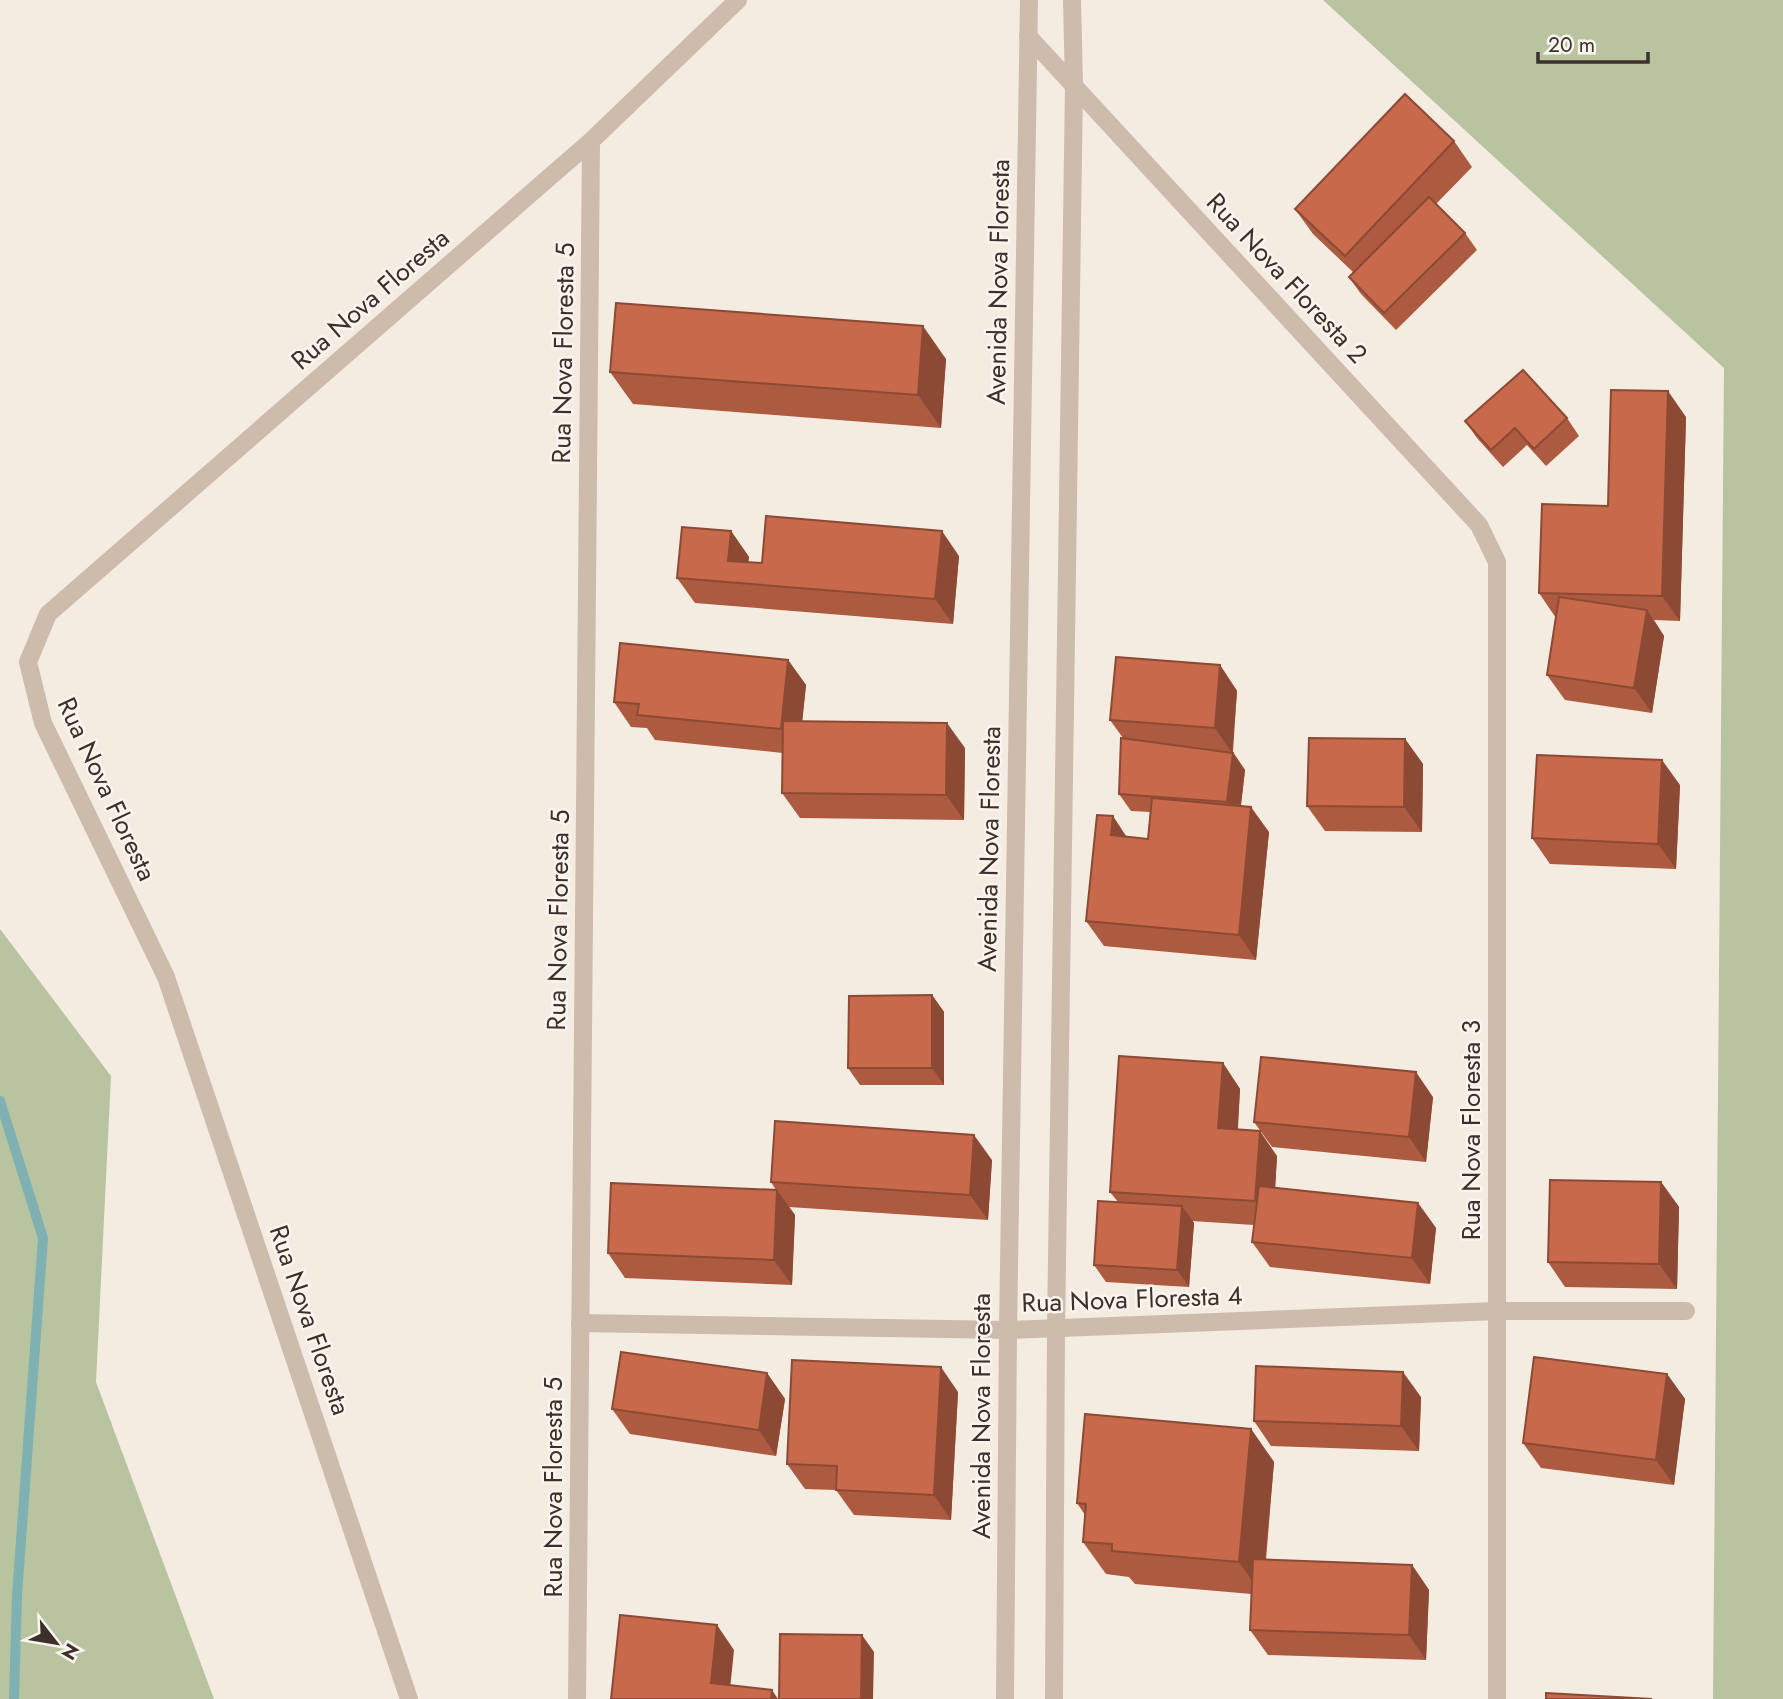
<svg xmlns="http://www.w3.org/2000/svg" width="1783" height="1699" font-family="Jost,sans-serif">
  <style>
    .green { fill: #b8c4a0 }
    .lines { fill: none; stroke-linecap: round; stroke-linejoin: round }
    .stream { stroke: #7fb0b2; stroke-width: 10 }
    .minor { stroke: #cdbbac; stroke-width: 18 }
    .wall { fill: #ac5a40 }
    .shaded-wall { fill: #8c4a34 }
    .building { fill: #c8694b; stroke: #8c4a34; stroke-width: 2 }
    .labels { text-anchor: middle; stroke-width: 5; stroke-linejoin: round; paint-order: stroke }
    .street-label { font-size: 26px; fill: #3b302b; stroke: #fbf5ee }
  </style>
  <rect width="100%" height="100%" fill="#f4ebe1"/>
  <g class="green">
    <path d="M1323,0H1783V1699H1713L1724,368Z"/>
    <path d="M0,929L111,1076L96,1382L214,1699H0Z"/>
  </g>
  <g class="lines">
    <path class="stream" d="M0,1101L43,1238L17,1595L14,1699"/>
    <g class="minor">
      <path d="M1028,36L1479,525L1497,562V1699"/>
      <path d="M580,1323L1008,1330L1498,1311H1686"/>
      <path d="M409,1699L166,977L43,723L28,662L48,614L591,141L738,0"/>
      <path d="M577,1699L591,141"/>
      <path d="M1005,1699L1008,1330L1029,0"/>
      <path d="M1054,1699L1056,1329L1074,85L1072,0"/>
    </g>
  </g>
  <g class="wall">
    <path d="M1454,141L1472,167L1436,204L1465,233L1477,250L1396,330L1361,294L1349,277L1353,272L1313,234L1295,209Z"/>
    <path d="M946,359L941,428L633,404L610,372Z"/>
    <path d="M1686,417L1680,621L1654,620L1664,636L1652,713L1565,700L1547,675L1556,618L1539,593L1608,506Z"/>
    <path d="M1567,418L1579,436L1546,466L1527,445L1503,467L1477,438L1465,421Z"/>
    <path d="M731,531L749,557L748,562L762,563L959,556L953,624L695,603L677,578Z"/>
    <path d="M788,660L806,685L802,721L965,748L964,820L800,818L782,793L783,753L655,740L647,728L631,727L614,702Z"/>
    <path d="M1220,665L1237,691L1233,752L1245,770L1241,806L1269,832L1256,960L1104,946L1086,921L1127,837L1148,839L1150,812L1131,811L1119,794L1123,738L1110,720Z"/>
    <path d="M1405,739L1423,764L1422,832L1325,831L1307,806Z"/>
    <path d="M1680,785L1676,869L1550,864L1532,838Z"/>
    <path d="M932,995L944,1012V1085H860L848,1068Z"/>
    <path d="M1223,1063L1240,1089L1238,1129L1277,1156L1275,1188L1418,1203L1436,1228L1430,1284L1270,1267L1252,1242L1254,1225L1192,1221L1194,1223L1189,1287L1106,1282L1094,1265L1118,1202L1110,1192Z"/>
    <path d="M1433,1097L1426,1162L1272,1147L1254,1122Z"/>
    <path d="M992,1160L988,1220L789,1207L795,1215L792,1285L625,1278L608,1253L776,1190L771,1182Z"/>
    <path d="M1661,1182L1679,1207L1677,1289L1565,1287L1548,1262Z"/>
    <path d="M767,1373L785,1399L776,1456L630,1434L612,1409Z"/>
    <path d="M1667,1374L1685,1399L1674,1485L1541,1468L1523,1443Z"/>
    <path d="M958,1392L951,1520L854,1515L836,1490L805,1489L787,1464Z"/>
    <path d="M1421,1397L1419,1451L1271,1446L1254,1421Z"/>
    <path d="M1251,1429L1274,1462L1266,1560L1412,1565L1429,1590L1426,1660L1268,1655L1250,1630L1252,1594L1135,1584L1129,1577L1106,1574L1083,1542L1085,1515L1077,1503Z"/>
  </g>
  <g class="shaded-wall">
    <path d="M923,326L946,359L941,428L918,395Z"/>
    <path d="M1668,391L1686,417L1680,621L1662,596Z"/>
    <path d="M731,531L749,557L746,584L728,561Z"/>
    <path d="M942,531L959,556L953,624L935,599Z"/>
    <path d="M1647,610L1664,636L1652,713L1634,688Z"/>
    <path d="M788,660L806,685L799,754L781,729Z"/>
    <path d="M1220,665L1237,691L1232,753L1215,728Z"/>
    <path d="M947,723L965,748L964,820L946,795Z"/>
    <path d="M1405,739L1423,764L1422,832L1404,807Z"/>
    <path d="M1233,753L1245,770L1239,819L1227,802Z"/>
    <path d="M1662,760L1680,785L1676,869L1658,844Z"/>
    <path d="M1251,807L1269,832L1256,960L1239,935Z"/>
    <path d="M1113,816L1130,842L1111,835Z"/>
    <path d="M932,995L944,1012V1085L932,1068Z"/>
    <path d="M1223,1063L1240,1089L1236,1153L1218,1128Z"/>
    <path d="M1416,1072L1433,1097L1426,1162L1409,1137Z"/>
    <path d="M1260,1131L1277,1156L1273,1226L1255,1201Z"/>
    <path d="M974,1135L992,1160L988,1220L970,1195Z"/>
    <path d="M1661,1182L1679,1207L1677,1289L1659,1264Z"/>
    <path d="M777,1190L795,1215L792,1285L774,1260Z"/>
    <path d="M1418,1203L1436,1228L1430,1284L1412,1258Z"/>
    <path d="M1182,1206L1194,1223L1189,1287L1177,1270Z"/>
    <path d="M941,1367L958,1392L951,1520L934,1495Z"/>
    <path d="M1403,1372L1421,1397L1419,1451L1401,1426Z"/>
    <path d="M767,1373L785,1399L776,1456L759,1430Z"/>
    <path d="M1667,1374L1685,1399L1674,1485L1656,1460Z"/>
    <path d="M1251,1429L1274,1462L1262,1595L1239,1562Z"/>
    <path d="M1412,1565L1429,1590L1426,1660L1409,1635Z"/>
    <path d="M717,1625L734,1650L729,1699L711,1683Z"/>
    <path d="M862,1635L874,1652L873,1699H861Z"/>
    <path d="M772,1690L778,1699H771Z"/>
  </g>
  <g class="building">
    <path d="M1405,94L1454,141L1345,256L1295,209Z"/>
    <path d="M1429,197L1465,233L1384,313L1349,277Z"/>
    <path d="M616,303L923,326L918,395L610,372Z"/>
    <path d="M1523,370L1567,418L1534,449L1515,428L1491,450L1465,421Z"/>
    <path d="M1611,390L1668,391L1662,596L1539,593L1542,504L1608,506Z"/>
    <path d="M766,516L942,531L935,599L677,578L682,527L731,531L728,561L762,563Z"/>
    <path d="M1559,597L1647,610L1634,688L1547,675Z"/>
    <path d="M620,643L788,660L781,729L637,715L639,704L614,702Z"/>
    <path d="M1116,657L1220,665L1215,728L1110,720Z"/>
    <path d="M783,721L947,723L946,795L782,793Z"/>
    <path d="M1121,738L1233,753L1227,802L1119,794Z"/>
    <path d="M1309,738L1405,739L1404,807L1307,806Z"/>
    <path d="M1537,755L1662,760L1658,844L1532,838Z"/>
    <path d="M1152,798L1251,807L1239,935L1086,921L1097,815L1113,816L1111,835L1148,839Z"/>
    <path d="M932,995V1068H848L849,996Z"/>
    <path d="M1119,1056L1223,1063L1218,1128L1260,1131L1255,1201L1110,1192Z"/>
    <path d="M1261,1057L1416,1072L1409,1137L1254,1122Z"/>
    <path d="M775,1121L974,1135L970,1195L771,1182Z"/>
    <path d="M1550,1180L1661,1182L1659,1264L1548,1262Z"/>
    <path d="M611,1183L777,1190L774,1260L608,1253Z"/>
    <path d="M1259,1186L1418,1203L1412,1258L1252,1242Z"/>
    <path d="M1098,1201L1182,1206L1177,1270L1094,1265Z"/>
    <path d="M621,1352L767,1373L759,1430L612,1409Z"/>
    <path d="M1534,1357L1667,1374L1656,1460L1523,1443Z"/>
    <path d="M792,1360L941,1367L934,1495L836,1490L837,1466L787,1464Z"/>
    <path d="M1256,1366L1403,1372L1401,1426L1254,1421Z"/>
    <path d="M1085,1414L1251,1429L1239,1562L1112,1551V1544L1083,1542L1086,1504L1077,1503Z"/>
    <path d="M1253,1559L1412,1565L1409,1635L1250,1630Z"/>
    <path d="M620,1615L717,1625L711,1683L772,1690L771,1699H611Z"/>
    <path d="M780,1634L862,1635L861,1699H779Z"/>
    <path d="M1546,1693L1652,1699H1546Z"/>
  </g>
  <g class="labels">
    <g class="street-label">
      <text transform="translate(1287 278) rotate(47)" y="9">Rua Nova Floresta 2</text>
      <text transform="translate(998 282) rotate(-89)" y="9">Avenida Nova Floresta</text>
      <text transform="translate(370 299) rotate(-41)" y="9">Rua Nova Floresta</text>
      <text transform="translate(563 353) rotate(-89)" y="9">Rua Nova Floresta 5</text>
      <text transform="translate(107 789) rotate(65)" y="9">Rua Nova Floresta</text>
      <text transform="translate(989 849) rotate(-89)" y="9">Avenida Nova Floresta</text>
      <text transform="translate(558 920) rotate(-89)" y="9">Rua Nova Floresta 5</text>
      <text transform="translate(1471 1130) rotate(-90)" y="9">Rua Nova Floresta 3</text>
      <text transform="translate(1132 1299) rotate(-2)" y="9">Rua Nova Floresta 4</text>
      <text transform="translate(310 1320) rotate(71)" y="9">Rua Nova Floresta</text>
      <text transform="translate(981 1416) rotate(-90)" y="9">Avenida Nova Floresta</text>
      <text transform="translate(553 1487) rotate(-90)" y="9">Rua Nova Floresta 5</text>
    </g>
  </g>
  <g transform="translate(56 1643) rotate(121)" stroke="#fbf5ee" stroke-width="5" paint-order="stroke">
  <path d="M0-5L12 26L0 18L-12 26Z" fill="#3b302b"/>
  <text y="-10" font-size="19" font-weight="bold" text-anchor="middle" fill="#3b302b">N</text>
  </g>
  <path d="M1538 52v10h110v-10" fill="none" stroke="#3b302b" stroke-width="3.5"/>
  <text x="1548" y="52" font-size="21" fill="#3b302b" stroke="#fbf5ee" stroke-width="5" paint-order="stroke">20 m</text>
</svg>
